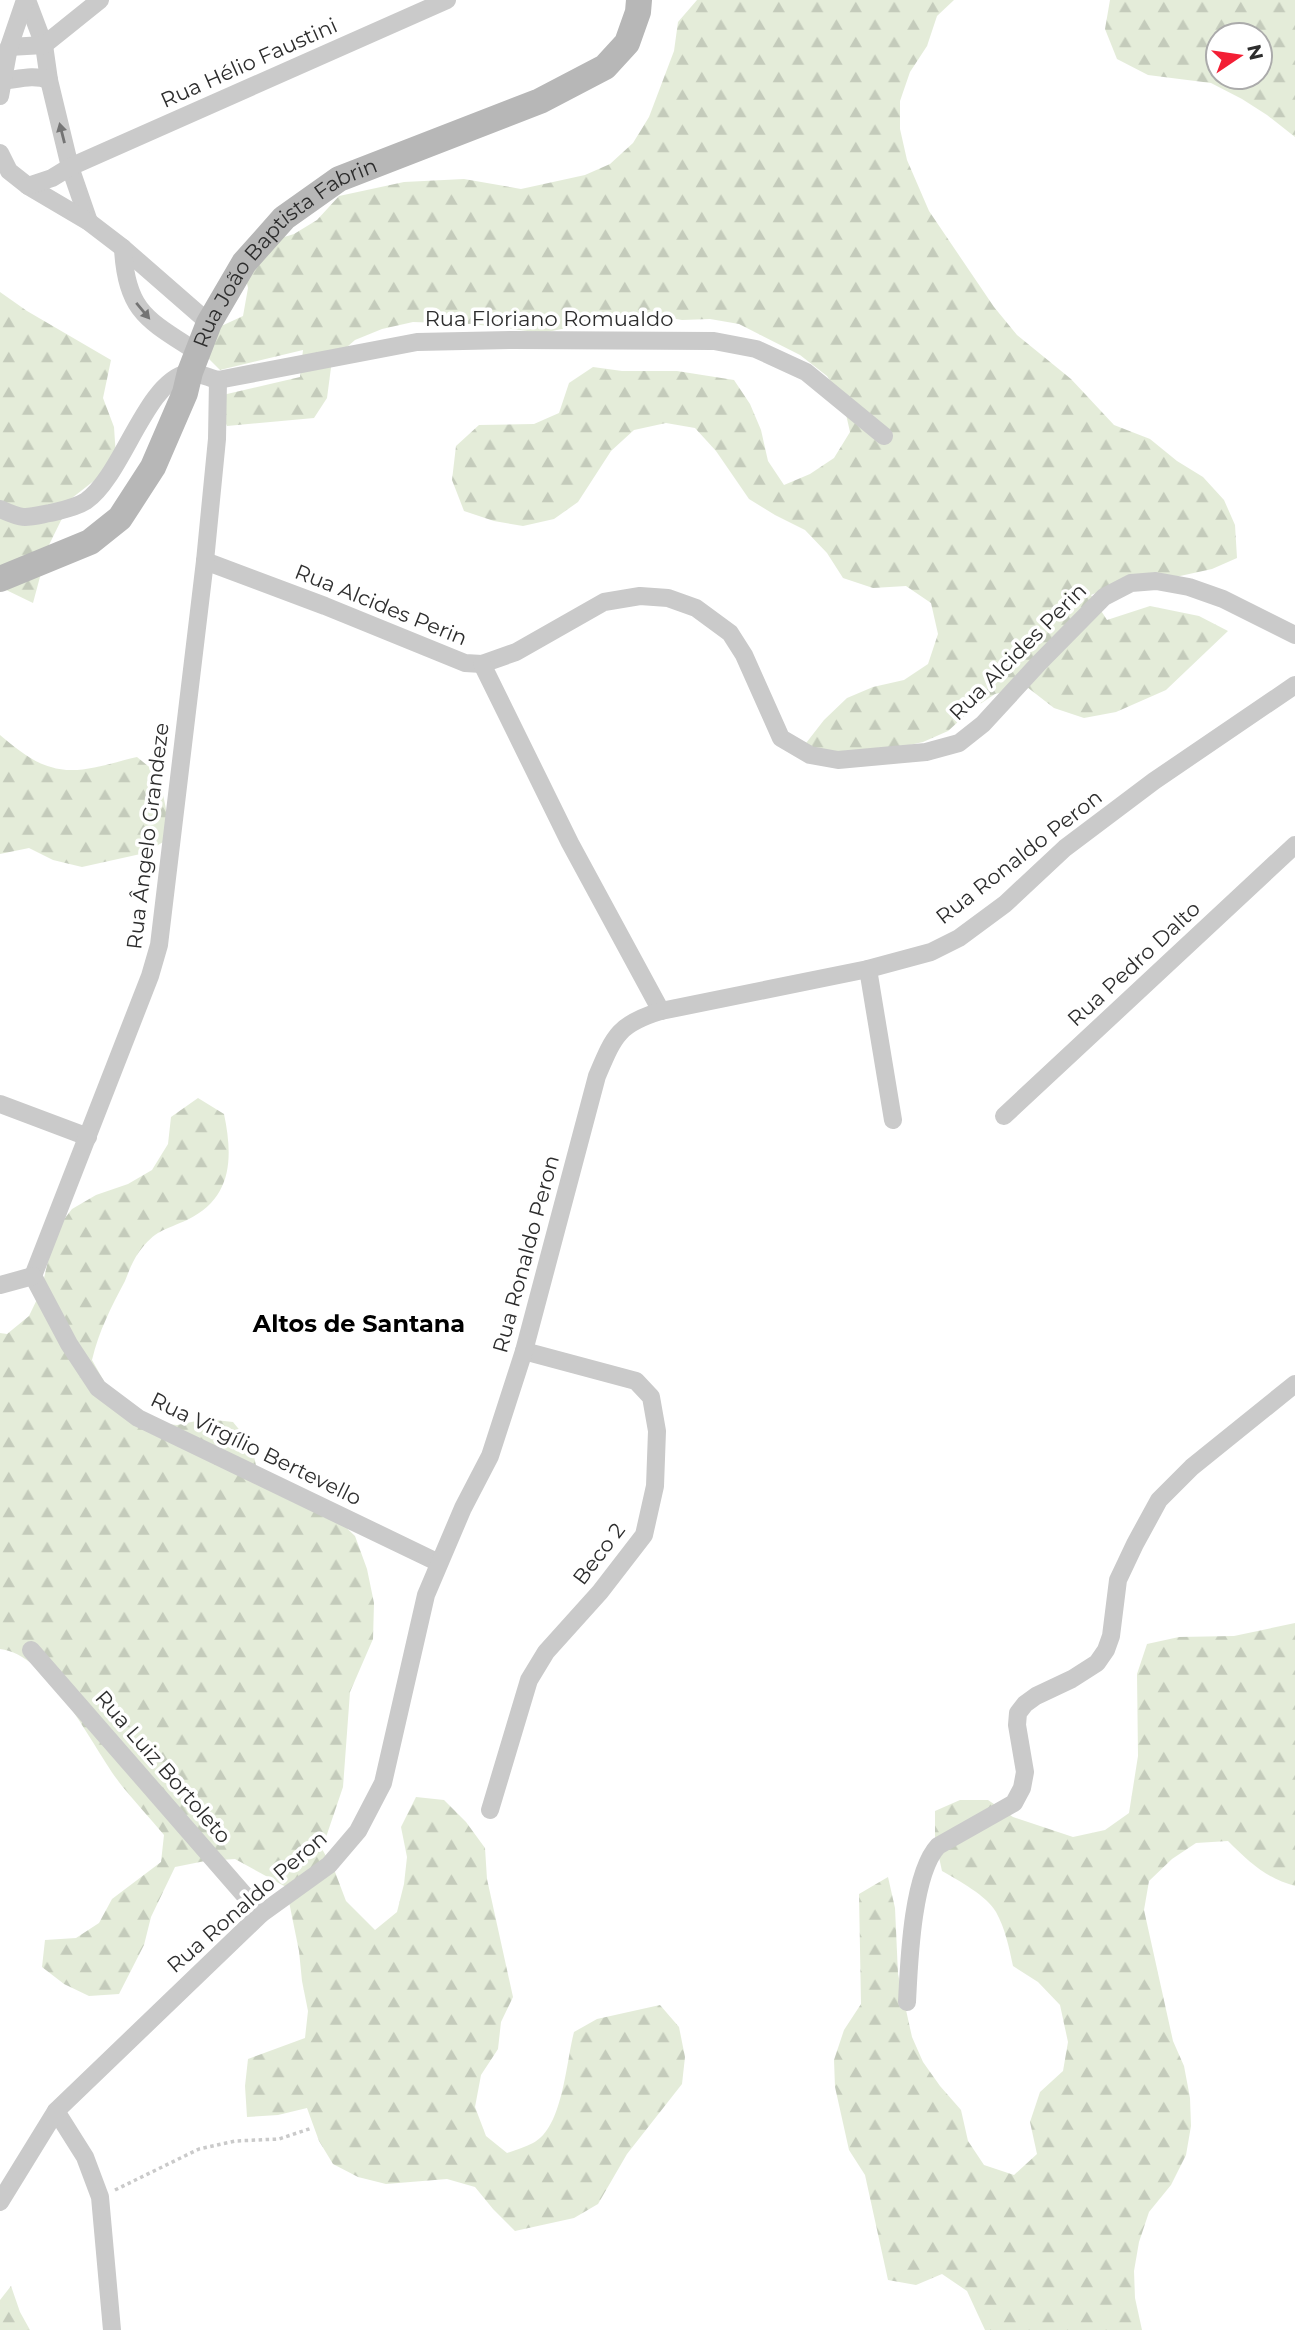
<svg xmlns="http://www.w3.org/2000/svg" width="1295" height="2330" font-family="Montserrat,sans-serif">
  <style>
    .forest { fill: url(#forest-firs); fill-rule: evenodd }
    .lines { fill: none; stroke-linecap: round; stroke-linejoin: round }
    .path { stroke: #cacaca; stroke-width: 3.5; stroke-dasharray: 3.5 3.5; stroke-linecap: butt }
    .street { stroke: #cacaca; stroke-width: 18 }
    .secondary { stroke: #b7b7b7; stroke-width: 26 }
    .oneway { fill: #747474 }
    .labels { text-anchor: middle; stroke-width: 7; stroke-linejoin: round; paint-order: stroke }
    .street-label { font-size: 21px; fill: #2d2d2d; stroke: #fff }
    .quarter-label { font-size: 24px; font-weight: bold; fill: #000; stroke: #fff }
  </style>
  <defs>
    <pattern id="forest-firs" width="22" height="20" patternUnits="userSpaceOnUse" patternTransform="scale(1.75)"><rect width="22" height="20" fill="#e4ecd9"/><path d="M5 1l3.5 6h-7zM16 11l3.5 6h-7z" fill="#c4cbbb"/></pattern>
  </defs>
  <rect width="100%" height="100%" fill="#fff"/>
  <g class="forest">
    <path d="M697,0H954L937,16L927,46L910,72L900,101V129L907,160L929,211L994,307L1017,335L1071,379L1114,425L1150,439L1177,461L1203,477L1224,500L1235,525L1237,558L1212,569L1148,583L1116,585L1091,595L1107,620L1150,606L1199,616L1228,631L1166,690L1116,712L1084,718L1054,708L1027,687L995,694L971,710L948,731L923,742L892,749L833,757L803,747L824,720L847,698L873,687L904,680L928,664L938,634L931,603L906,586L873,588L843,578L827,553L805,530L775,515L749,499L716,451L695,428L666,423L634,430L611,451L578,502L554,519L523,526L494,521L464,511L452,480L456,446L479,425L534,424L559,413L569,383L593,367L622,371H677L734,380L750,404L761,430L768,461L784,485L810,474L834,458L850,432L843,401L827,376L800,355L739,324L710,319L682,320L654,315H626L543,333L472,324L413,322L382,329L355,340L332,360L327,398L314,418L227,426L214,397L300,377L303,350L220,370L200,350L217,328L243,316L248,288L242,261L265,243L294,234L317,220L339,196L404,182L464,179L521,189L585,175L610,164L633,143L649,117L674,51L678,22Z"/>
    <path d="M1110,0H1295V137L1267,115L1242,99L1211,83L1148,75L1117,59L1105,29ZM1218,35H1260V77H1218Z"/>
    <path d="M0,292L27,311L111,360L103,398L114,427L116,457L95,480L72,498L48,547L33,603L0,587Z"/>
    <path d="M0,735C15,747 31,762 51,767C78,776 110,763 137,757L159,775L166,809L168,839L145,853L82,867L53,860L29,848L0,854Z"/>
    <path d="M198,1098L224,1114C233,1157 233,1198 187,1220C165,1230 155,1230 139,1252C133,1260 129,1271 125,1281C111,1307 99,1331 92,1360L105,1383L149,1422L177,1425L206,1419L233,1422L251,1444L259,1478L333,1515L355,1536L367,1569L374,1603L373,1639L350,1692L343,1787L322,1849L335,1872L346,1901L375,1930L397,1912L404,1884L407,1857L401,1827L416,1797L444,1800L466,1822L485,1848L487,1879L513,1997L501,2022L498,2049L481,2075L475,2107L486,2136L507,2153C516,2150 525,2147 533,2143C563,2128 566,2062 574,2032L597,2019L660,2005L679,2027L685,2057L682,2084L627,2154L598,2204L574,2218L515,2231L493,2209L475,2187L447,2179L386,2184L358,2177L333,2164L319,2141L307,2108L278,2115L247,2117L245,2086L248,2059L305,2038L308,2011L302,1981L299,1951L286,1887L235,1859L205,1861L175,1867L151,1917L144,1945L119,1994L89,1996L64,1984L42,1967L45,1940L76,1938L99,1923L112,1899L161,1862L164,1835C150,1818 135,1802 122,1786C93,1749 51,1655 0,1649V1333L7,1334L29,1316L41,1291L55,1231L72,1209L96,1195L128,1184L152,1170L168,1144L171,1117Z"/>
    <path d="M1295,1623V1886C1266,1878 1249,1862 1228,1841L1196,1843L1172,1859L1149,1881L1144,1910L1173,2041L1184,2066L1190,2098L1191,2126L1186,2155L1171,2185L1149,2212L1139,2242L1134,2271L1135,2298L1142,2330H985L967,2291L942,2274L916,2285L888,2280L865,2175L849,2150L835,2087L834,2060L844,2030L861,2004L859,1894L888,1877L895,1908L898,1974L912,2037L923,2062L940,2086L961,2110L968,2141L984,2165L1014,2175L1037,2154L1030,2122L1040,2092L1063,2071L1068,2042L1060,2005L1038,1982L1013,1966C1009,1947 1005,1928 996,1912C987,1896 958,1880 942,1871L935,1839V1811L960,1800H988L1013,1817L1073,1837L1105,1830L1129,1813L1138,1756L1137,1674L1147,1644L1179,1637L1234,1636Z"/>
    <path d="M11,2286L20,2312L30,2330H0V2300Z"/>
  </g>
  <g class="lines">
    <path class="path" d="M115,2190L199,2149L235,2141L279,2139L312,2128"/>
    <g class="street">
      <path d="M27,0L44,45L49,80L70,167L89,222"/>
      <path d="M9,47L44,45L100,0"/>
      <path d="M2,81C19,79 33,74 49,80"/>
      <path d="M0,96L9,47L25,0"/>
      <path d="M0,153L9,171L28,186L89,222L123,248L209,323"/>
      <path d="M28,186L52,178L70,167L447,0"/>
      <path d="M123,248C126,312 148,320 197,352"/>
      <path d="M0,509C24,520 25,518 50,513C62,510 75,508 86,501C123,475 145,383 187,373C196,371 209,378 218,380L417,342L513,340L714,341L756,349L806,372L884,436"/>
      <path d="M205,561L325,606L465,663L482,664L516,652L604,602L640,596L668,598L696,608L730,633L744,655L781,738L810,755L838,760L926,752L959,743L983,724L1039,663L1104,597L1131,583L1156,581L1189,587L1223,599L1295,635"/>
      <path d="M482,664L570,843L661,1011"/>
      <path d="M868,969L893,1120"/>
      <path d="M0,1104L88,1137"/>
      <path d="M1004,1116L1295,845"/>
      <path d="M33,1276L150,976L159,945L205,561L217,439L218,380"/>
      <path d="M33,1276L69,1344L98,1388L138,1418L439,1563"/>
      <path d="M0,1285L33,1276"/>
      <path d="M31,1650L261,1914"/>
      <path d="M490,1810L529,1680L546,1652L600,1592L644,1535L655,1486L657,1431L651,1397L636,1381L524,1351"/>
      <path d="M907,2002C909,1963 912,1874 938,1846L1014,1803L1022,1788L1025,1772L1017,1725L1018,1713L1025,1704L1036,1696L1072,1679L1097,1663L1106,1650L1111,1636L1118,1580L1135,1544L1159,1500L1192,1467L1295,1384"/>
      <path d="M56,2111L85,2157L100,2197L112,2330"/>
      <path d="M0,2202L56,2111L261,1914L329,1865L358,1831L383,1783L426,1595L463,1508L490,1456L524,1351L597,1076C614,1036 618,1024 661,1011L868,969L931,952L959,938L1005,904L1065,848L1154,781L1295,685"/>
    </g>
    <path class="secondary" id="s1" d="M0,579L90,542L120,518L153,467L185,393L190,372L209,323L244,263L284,218L339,179L540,101L605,67L627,43L638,12L639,0"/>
  </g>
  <defs><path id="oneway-solid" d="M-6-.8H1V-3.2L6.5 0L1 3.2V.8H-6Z" transform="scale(1.75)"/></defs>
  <g class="oneway">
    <use href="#oneway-solid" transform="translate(62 133) rotate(-104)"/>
    <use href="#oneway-solid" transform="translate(143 311) rotate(50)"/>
  </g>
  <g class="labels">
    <g class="street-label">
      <text transform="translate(249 63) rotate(-24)" y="7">Rua Hélio Faustini</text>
      <text dy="7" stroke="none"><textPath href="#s1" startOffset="457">Rua João Baptista Fabrin</textPath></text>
      <text x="549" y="326">Rua Floriano Romualdo</text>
      <text transform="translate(381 605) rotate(22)" y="7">Rua Alcides Perin</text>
      <text transform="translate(1018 652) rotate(-45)" y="7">Rua Alcides Perin</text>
      <text transform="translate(148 836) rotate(-83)" y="7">Rua Ângelo Grandeze</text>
      <text transform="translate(1019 857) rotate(-38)" y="7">Rua Ronaldo Peron</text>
      <text transform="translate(1134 964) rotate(-43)" y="7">Rua Pedro Dalto</text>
      <text transform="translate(526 1254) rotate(-75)" y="7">Rua Ronaldo Peron</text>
      <text transform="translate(256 1449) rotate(26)" y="7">Rua Virgílio Bertevello</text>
      <text transform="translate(599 1554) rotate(-53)" y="7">Beco 2</text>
      <text transform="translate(163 1767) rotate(49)" y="7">Rua Luiz Bortoleto</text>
      <text transform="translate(247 1902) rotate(-41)" y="7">Rua Ronaldo Peron</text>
    </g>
    <g class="quarter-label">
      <text x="359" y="1332">Altos de Santana</text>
    </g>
  </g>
  <g transform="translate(1239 56) rotate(77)"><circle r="33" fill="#ffffff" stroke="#ababab" stroke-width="2"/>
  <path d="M0-5L12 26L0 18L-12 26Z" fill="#f31f35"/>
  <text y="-10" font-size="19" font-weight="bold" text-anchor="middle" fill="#2d2d2d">N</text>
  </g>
</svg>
